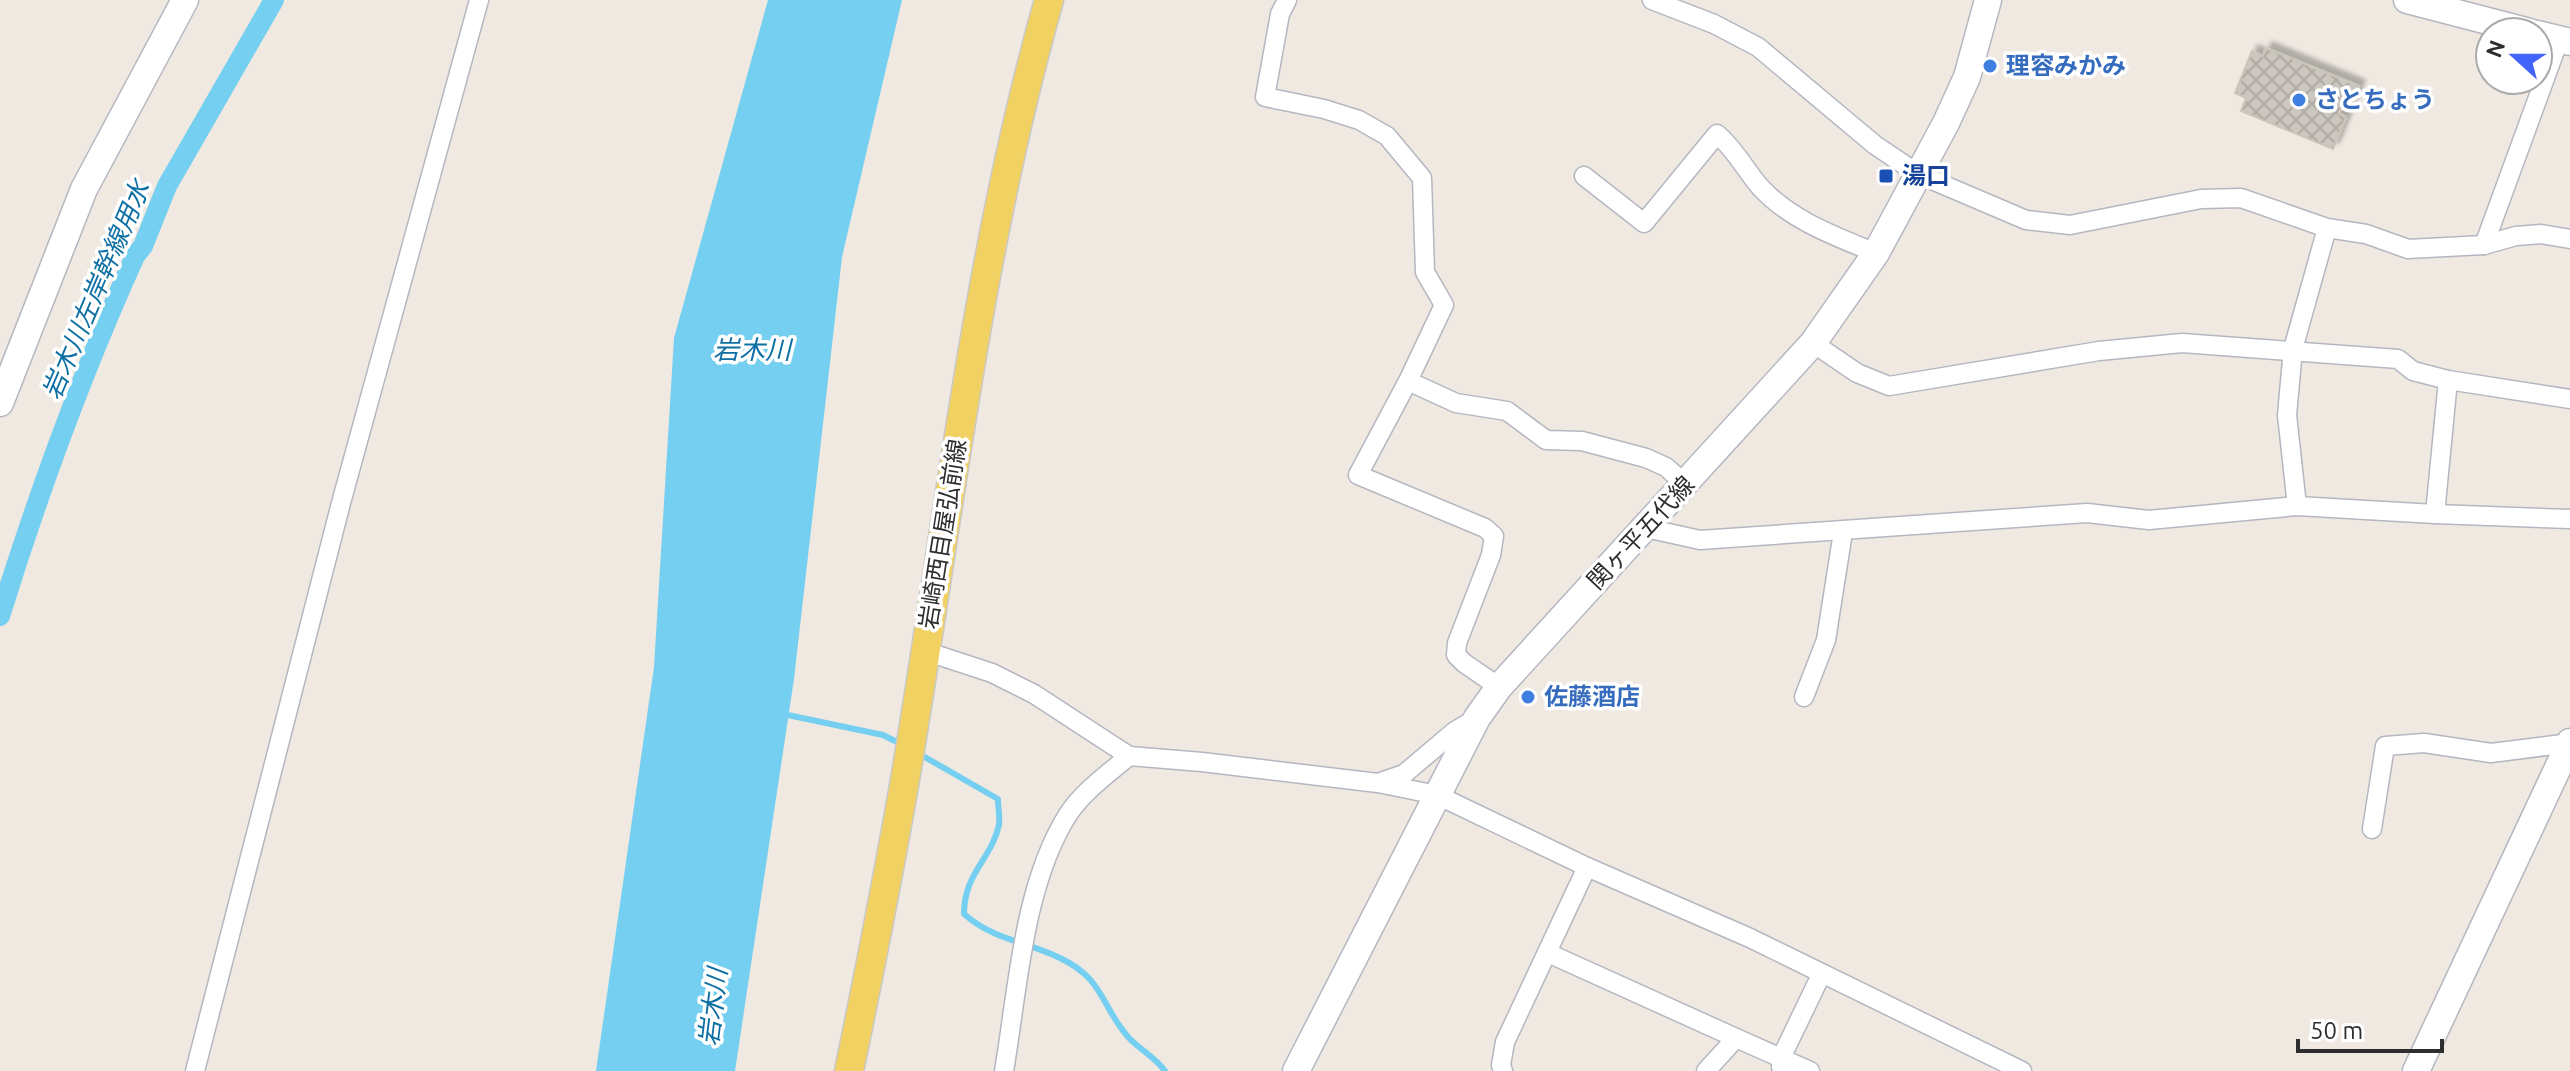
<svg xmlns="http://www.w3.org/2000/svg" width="2570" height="1071" font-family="Ubuntu,'Noto Sans JP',sans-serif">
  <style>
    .water { fill: #75cff0 }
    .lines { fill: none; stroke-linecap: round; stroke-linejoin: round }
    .stream { stroke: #75cff0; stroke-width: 6 }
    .canal { stroke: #75cff0; stroke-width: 20 }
    .building { fill: url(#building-cross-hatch); stroke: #cbc5ba; stroke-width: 2; filter: url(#shadow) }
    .street-casing { stroke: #b4b7c1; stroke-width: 21 }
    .secondary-casing { stroke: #b4b7c1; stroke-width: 29 }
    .primary-casing { stroke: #c9c9c9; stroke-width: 31 }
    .street { stroke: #fff; stroke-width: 18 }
    .secondary { stroke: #fff; stroke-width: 26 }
    .primary { stroke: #f2d163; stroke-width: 28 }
    .shop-dot { fill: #3f7fe0; stroke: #fff; stroke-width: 3 }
    .transit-dot { fill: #1a4fb4; stroke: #fff; stroke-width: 3 }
    .labels { text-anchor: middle; stroke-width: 7; stroke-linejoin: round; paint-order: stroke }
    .shop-label { font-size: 24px; font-weight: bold; fill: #366cbe; stroke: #fff; text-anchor: start }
    .transit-label { font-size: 24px; font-weight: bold; fill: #164399; stroke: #fff; text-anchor: start }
    .street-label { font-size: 24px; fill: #2e2e2e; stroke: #fff }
    .water-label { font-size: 26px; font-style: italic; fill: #0d6fa3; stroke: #fff }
  </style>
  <defs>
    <pattern id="building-cross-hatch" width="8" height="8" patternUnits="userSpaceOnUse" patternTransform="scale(2)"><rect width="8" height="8" fill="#cbc7bf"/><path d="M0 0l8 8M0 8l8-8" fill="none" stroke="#afaba4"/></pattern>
    <filter id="shadow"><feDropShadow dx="6" dy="-6" stdDeviation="2" flood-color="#0004"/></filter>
  </defs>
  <rect width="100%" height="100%" fill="#efe9e1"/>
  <path class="water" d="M768,0H902L842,257L794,679L735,1071H596L654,667L674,338Z"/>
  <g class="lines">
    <g class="stream">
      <path d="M783,714L883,735L903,745"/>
      <path d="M916,752L998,799C998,807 1000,817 999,825C991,860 964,873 964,914C995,941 1026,941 1060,958C1104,979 1100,1004 1128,1037C1139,1049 1155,1057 1165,1071"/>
    </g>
    <path class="canal" d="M0,616C38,494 82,373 135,256L143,246L167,186L274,0"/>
  </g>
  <path class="building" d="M2266,48L2359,86L2351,106L2343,103L2339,114L2346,117L2333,149L2241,111L2246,98L2235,93L2252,51L2263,56Z"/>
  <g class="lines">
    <g class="street-casing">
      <g id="street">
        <path d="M1287,0L1280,14L1265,97L1324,109L1359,120L1387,136L1422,178L1425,272L1444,305L1408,381L1358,475L1485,528L1494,536L1491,555L1457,643L1456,655L1464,663L1499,687"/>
        <path d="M1652,0L1714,24L1758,47L1875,145L1918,174L2026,220L2070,225L2201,199L2241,198L2327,228L2366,234L2408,249L2484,245L2516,236L2541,234L2570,239"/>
        <path d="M1584,176L1644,223L1717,134C1735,149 1746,171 1761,188C1792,221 1835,236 1876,253"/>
        <path d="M2484,245L2559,40"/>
        <path d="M1813,343L1857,373L1889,386L2099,351L2182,343L2398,359L2413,371L2448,380L2570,399"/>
        <path d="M1408,381L1456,403L1507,411L1546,440L1582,441L1646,458L1666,467L1685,484"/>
        <path d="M2297,506L2287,415L2293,349L2327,228"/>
        <path d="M2435,514L2448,380"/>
        <path d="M1646,528L1700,540L2087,513L2149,520L2297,506L2435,514L2570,519"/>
        <path d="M925,651L992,673L1034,694L1129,756"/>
        <path d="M1804,697L1826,640L1843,532"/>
        <path d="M1381,782L1404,774L1455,731L1475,719"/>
        <path d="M2372,829L2385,746L2424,743L2491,753L2570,743"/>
        <path d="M1548,953L1736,1038"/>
        <path d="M1781,1067V1058L1821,975"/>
        <path d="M195,1071L341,503L479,0"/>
        <path d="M1004,1071C1018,989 1023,887 1067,816C1082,792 1108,774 1129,756L1202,762L1378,783L1437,795L1587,867L1750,938L2022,1071"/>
        <path d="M1503,1071L1501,1065L1505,1042L1587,867"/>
        <path d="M1706,1071L1736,1038L1810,1071"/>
      </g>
    </g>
    <g class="secondary-casing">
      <g id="secondary">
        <path d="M2407,0L2530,32"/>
        <path d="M2538,34L2570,42"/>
        <path d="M0,403L84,189L185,0"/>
        <path d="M1296,1071L1477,718L1499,687L1813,343L1876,253L1946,123L1967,77L1988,0"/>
        <path d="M2416,1071L2570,742"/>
      </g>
    </g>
    <g class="primary-casing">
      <path id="primary" d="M849,1071C869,974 888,877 905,780C949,519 977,255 1049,0"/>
    </g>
    <use href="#street" class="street"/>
    <use href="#secondary" class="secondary"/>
    <use href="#primary" class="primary"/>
  </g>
  <g class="shop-dot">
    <circle cx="1990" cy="66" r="8"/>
    <circle cx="2299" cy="100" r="8"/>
    <circle cx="1528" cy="697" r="8"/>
  </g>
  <rect class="transit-dot" x="1878" y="168" width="16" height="16" rx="4"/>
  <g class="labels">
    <g class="shop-label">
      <text x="2006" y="74">理容みかみ</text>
      <text x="2315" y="108">さとちょう</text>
      <text x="1544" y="705">佐藤酒店</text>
    </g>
    <g class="transit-label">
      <text x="1902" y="184">湯口</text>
    </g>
    <g class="street-label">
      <text transform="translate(1641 533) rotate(-47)" y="8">関ヶ平五代線</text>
      <text transform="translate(943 534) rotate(-81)" y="8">岩崎西目屋弘前線</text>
    </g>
    <g class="water-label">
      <text transform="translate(96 290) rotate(-67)" y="9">岩木川左岸幹線用水</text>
      <text x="752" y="359">岩木川</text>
      <text transform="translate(713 1007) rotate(-83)" y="9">岩木川</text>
    </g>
  </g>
  <g transform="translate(2514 56) rotate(291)"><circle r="38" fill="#ffffff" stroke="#ababab" stroke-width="2"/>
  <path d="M0-6L14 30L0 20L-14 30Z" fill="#4264fb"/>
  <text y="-12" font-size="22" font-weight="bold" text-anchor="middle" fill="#2e2e2e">N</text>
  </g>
  <path d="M2298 1039v12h144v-12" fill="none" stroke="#2e2e2e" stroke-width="4"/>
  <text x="2310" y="1039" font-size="24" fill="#2e2e2e" stroke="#ffffff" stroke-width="6" paint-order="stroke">50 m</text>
</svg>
